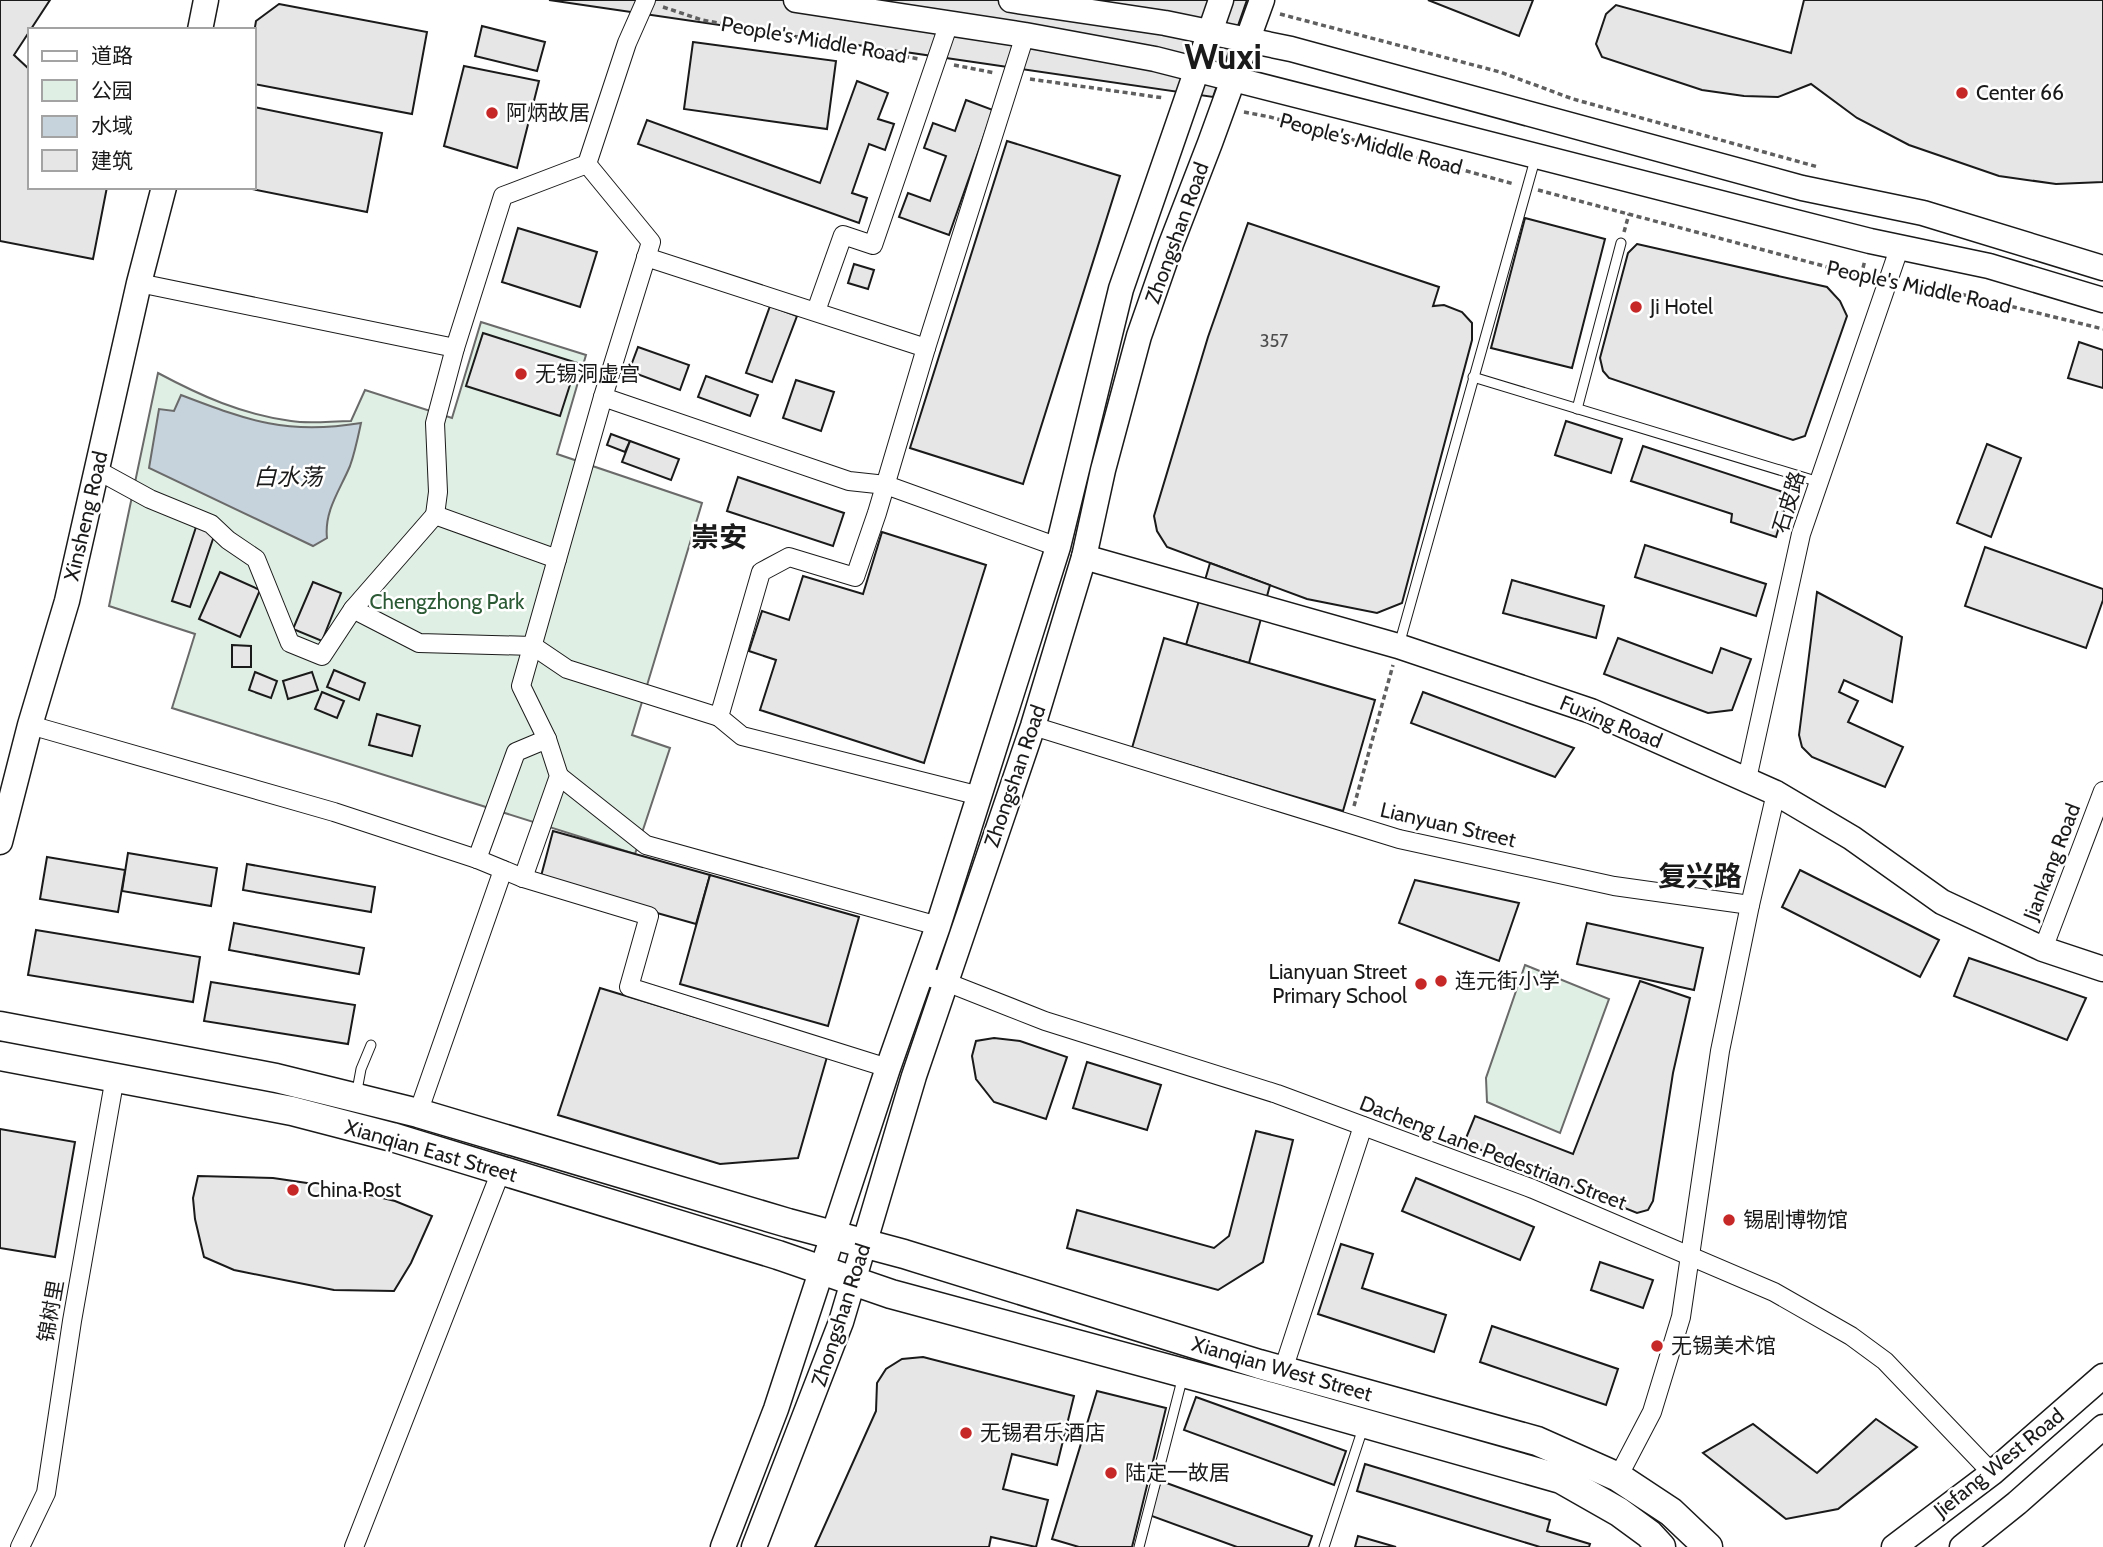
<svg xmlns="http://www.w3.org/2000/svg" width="2103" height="1547" font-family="Cabin,'Noto Sans SC',sans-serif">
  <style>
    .green { fill: #e0efe3; stroke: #6a6a6a; stroke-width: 2 }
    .water { fill: #c6d2dc; stroke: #6a6a6a; stroke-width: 2 }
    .building { fill: #e6e6e6; stroke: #1a1a1a; stroke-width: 2 }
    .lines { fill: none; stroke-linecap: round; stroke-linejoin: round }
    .lane-casing { stroke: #1a1a1a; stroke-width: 11 }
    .street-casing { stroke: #1a1a1a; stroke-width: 20 }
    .secondary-casing { stroke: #1a1a1a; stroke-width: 27 }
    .primary-casing { stroke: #1a1a1a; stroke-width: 31 }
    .path { stroke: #5f5f5f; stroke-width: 3.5; stroke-dasharray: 5 3.5; stroke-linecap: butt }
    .lane { stroke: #fff; stroke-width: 9 }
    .street { stroke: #fff; stroke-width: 18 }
    .secondary { stroke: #fff; stroke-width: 24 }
    .primary { stroke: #fff; stroke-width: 28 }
    .poi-dot { fill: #c62828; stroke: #fff; stroke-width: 2.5 }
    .labels { text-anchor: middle; stroke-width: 5; stroke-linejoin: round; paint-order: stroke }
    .number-label { font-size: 18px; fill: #4d4d4d }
    .street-label { font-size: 21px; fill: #1a1a1a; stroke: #fff }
    .poi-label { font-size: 21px; fill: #1a1a1a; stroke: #fff; text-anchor: start }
    .park-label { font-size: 21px; fill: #2b5a34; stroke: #fff }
    .water-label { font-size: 23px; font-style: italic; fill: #1a1a1a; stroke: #fff }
    .district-label { font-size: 28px; font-weight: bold; fill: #1a1a1a; stroke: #fff }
    .town-label { font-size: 35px; font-weight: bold; fill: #1a1a1a; stroke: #fff }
  </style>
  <rect width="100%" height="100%" fill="#fff"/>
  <g class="green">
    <path d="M481,322L586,355L557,454L702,503L632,735L670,748L635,854L172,708L195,634L109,606L158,373C201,396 241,414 291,421C310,424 331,421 351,421L365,390L452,418Z"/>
    <path d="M1525,965L1609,999L1560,1133L1487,1102L1486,1078Z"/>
  </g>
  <path class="water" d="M181,395C249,421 287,435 361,423C358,437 355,452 350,466C340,490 324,511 327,538L313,546L149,468L159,409L174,411Z"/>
  <g class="building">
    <path d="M0,0H50L14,55L30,70V187H107L93,259L0,241Z"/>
    <path d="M549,0H1247L1213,97Z"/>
    <path d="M1428,0H1533L1519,36Z"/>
    <path d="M1804,0H2103V182L2056,184L1999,176L1909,145L1857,118L1811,84L1778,97L1744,96L1702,90L1602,57L1596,44L1606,14L1616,5L1791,53Z"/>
    <path d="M279,4L427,32L412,114L254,84V33L256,21Z"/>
    <path d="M482,26L545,42L537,71L475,56Z"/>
    <path d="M693,42L836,61L827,129L684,109Z"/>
    <path d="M464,66L539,81L517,168L444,146Z"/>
    <path d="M857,81L888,93L878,119L894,124L885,150L869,144L852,193L867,198L859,223L638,144L647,120L820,183Z"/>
    <path d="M966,100L993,110L949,235L899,217L908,193L930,201L946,156L924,148L933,123L955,131Z"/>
    <path d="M254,107L382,133L367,212L242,187H254Z"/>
    <path d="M1007,141L1120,176L1023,484L910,448Z"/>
    <path d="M1525,218L1605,239L1572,368L1491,348Z"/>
    <path d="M1248,223L1439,287L1433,306L1444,305L1462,312L1472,323V340L1402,603L1377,613L1307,599L1167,547L1157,531L1154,516L1208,337Z"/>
    <path d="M518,228L597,252L580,307L502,282Z"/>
    <path d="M1637,244L1827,287L1840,301L1847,316L1805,436L1793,440L1609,378L1603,371L1600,358L1628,253Z"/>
    <path d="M854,264L874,270L868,289L848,283Z"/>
    <path d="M770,306L797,316L772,382L746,373Z"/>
    <path d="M483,333L577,363L560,416L466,386Z"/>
    <path d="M2079,342L2103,350V388L2068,378Z"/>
    <path d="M638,347L689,365L680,390L629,371Z"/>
    <path d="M706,376L758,395L750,416L698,397Z"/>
    <path d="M796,380L834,392L821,431L783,418Z"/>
    <path d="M1566,421L1622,439L1611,473L1555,455Z"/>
    <path d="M611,434L630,441L625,452L607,445Z"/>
    <path d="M630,441L679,459L671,480L622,462Z"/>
    <path d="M1987,444L2021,458L1991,537L1957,523Z"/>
    <path d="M1643,446L1789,494L1776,537L1731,522L1732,514L1631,481Z"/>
    <path d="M738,477L844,513L833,546L727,511Z"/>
    <path d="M197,524L216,530L190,607L172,601Z"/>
    <path d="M882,532L986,565L924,763L760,710L776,660L749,651L762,611L789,620L803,576L863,594Z"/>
    <path d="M1645,545L1766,584L1756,616L1635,577Z"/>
    <path d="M1985,547L2103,589V600L2086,648L1965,606Z"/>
    <path d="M1210,563L1270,585L1249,663L1186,645Z"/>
    <path d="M220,572L260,590L240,637L199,619Z"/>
    <path d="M1512,580L1604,606L1596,638L1503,613Z"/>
    <path d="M313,582L341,593L322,641L293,629Z"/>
    <path d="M1817,592L1902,637L1892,702L1844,680L1839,692L1858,701L1848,722L1903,747L1885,787L1812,757L1802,747L1799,735Z"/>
    <path d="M1164,638L1375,700L1343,811L1132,748Z"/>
    <path d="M1618,638L1712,673L1721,648L1751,659L1732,710L1708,713L1604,674Z"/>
    <path d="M232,645L251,646V667H232Z"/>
    <path d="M334,670L365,683L359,700L327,687Z"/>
    <path d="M255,672L277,681L271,698L249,690Z"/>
    <path d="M312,672L318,690L288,699L283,681Z"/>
    <path d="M322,692L344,701L337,718L315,709Z"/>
    <path d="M1423,692L1574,748L1555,777L1411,723Z"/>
    <path d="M377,714L420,726L412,756L369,745Z"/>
    <path d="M553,831L710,875L696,924L540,880Z"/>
    <path d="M128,853L217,868L211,906L122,891Z"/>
    <path d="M47,857L125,870L118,912L40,899Z"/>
    <path d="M247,864L375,887L371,912L243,890Z"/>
    <path d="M1800,870L1939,940L1920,977L1782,907Z"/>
    <path d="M710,875L859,917L828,1026L680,984Z"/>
    <path d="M1415,880L1519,903L1499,961L1399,923Z"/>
    <path d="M234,923L364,948L359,974L229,950Z"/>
    <path d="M1587,923L1703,948L1694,990L1577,964Z"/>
    <path d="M36,930L200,957L193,1002L28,975Z"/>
    <path d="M1969,958L2086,998L2067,1040L1954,996Z"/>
    <path d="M1640,981L1690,998L1673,1073L1653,1201L1648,1210L1637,1213L1464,1143L1475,1116L1573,1154Z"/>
    <path d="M211,982L355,1005L348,1044L204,1021Z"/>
    <path d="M600,988L827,1057L798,1158L720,1164L558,1115Z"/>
    <path d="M994,1038L1020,1041L1067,1057L1046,1119L994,1102L976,1079L972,1056L976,1041Z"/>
    <path d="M1087,1062L1161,1085L1147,1130L1073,1108Z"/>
    <path d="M0,1129L75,1142L55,1257L0,1248Z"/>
    <path d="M1256,1131L1293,1140L1263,1262L1218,1290L1067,1248L1077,1210L1214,1248L1229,1236Z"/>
    <path d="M198,1176L273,1178L341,1188L395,1201L432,1216L411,1263L394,1291L334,1290L234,1270L204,1257L195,1219L193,1198Z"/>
    <path d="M1416,1178L1534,1227L1520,1260L1402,1211Z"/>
    <path d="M1341,1244L1373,1254L1362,1288L1446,1315L1434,1352L1318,1314Z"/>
    <path d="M1600,1262L1653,1280L1643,1308L1591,1290Z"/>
    <path d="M1492,1326L1618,1369L1606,1405L1480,1362Z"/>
    <path d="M923,1357L1074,1396L1057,1465L1012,1454L1003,1489L1048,1500L1036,1547L991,1537L989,1547H815L876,1411L877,1383L886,1369L902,1359Z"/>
    <path d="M1097,1391L1166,1408L1132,1547H1079L1052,1539Z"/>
    <path d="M1196,1397L1346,1451L1334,1485L1184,1430Z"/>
    <path d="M1876,1419L1917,1447L1838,1509L1786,1519L1703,1453L1753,1424L1817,1473Z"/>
    <path d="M1365,1464L1550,1520L1547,1531L1590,1544L1589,1547H1540L1357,1491Z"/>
    <path d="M1161,1481L1312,1536L1308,1547H1237L1149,1515Z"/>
    <path d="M1358,1536L1396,1547H1355Z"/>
  </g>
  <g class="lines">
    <g class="lane-casing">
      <g id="lane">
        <path d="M1473,377L1819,482"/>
        <path d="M1577,409L1621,243"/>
        <path d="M1399,645L1536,156"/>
        <path d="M356,1096L361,1069L371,1045"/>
        <path d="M1139,1547L1183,1376"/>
        <path d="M1324,1547L1363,1428"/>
      </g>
    </g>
    <g class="street-casing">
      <g id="street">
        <path d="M646,257L926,348"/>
        <path d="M139,283L455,348"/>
        <path d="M816,311L843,235L873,245L949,23"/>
        <path d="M603,397L849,481L886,485L1058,547"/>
        <path d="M97,470L150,499L211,524L228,540L256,559L290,643L322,656L353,609L419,643L533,646L567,669L719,717"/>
        <path d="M557,559L435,515L438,492L435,423L455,348L503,196L587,164L627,43L646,0"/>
        <path d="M353,609L435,515"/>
        <path d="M30,725L334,812L477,859L523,878L649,916L629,987L888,1068"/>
        <path d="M1033,726L1399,839L1614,886L1750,905"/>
        <path d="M547,739L521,686L603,397L651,242L587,164"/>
        <path d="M559,776L646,845L938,926"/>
        <path d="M1747,779L1801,534L1900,246"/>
        <path d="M980,796L742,736L719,717L761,572L789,557L855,577L877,513L926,348L1025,35"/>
        <path d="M477,859L516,752L547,739L559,776L523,878"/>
        <path d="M2043,949L2103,791"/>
        <path d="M921,975L946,982L1045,1021L1277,1094L1533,1189L1774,1292L1851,1336L1885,1361L1992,1473"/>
        <path d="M418,1113L503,870"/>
        <path d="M1283,1370L1363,1126"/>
        <path d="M1618,1477L1652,1412L1681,1317L1720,1051L1750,905L1776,793"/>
        <path d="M20,1547L46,1493L72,1321L115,1077"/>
        <path d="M354,1547L501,1171"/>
      </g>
    </g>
    <g class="secondary-casing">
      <g id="secondary">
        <path d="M796,0L1025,35L1155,59L1870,241L1989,266L2103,300"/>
        <path d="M1011,0L1165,23L1291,49L1802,188L1923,213L2103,268"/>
        <path d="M200,30L206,0"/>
        <path d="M1084,557L1398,646L1591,711L1776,793L1852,838L1942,902L2043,949L2103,969"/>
        <path d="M0,842L30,725L67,601L139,283L164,187"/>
        <path d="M723,1547L776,1409L888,1068L938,926L1058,547L1121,289L1221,0"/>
        <path d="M754,1547L841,1322L914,1076L1033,726L1084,557L1103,470L1139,336L1171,244L1210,143L1262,0"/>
        <path d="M1894,1547L1992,1473L2103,1376"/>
        <path d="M1962,1547L2017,1503L2103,1427"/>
      </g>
    </g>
    <g class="primary-casing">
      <g id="primary">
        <path d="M0,1026L276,1078L418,1113L788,1223L904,1254L1259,1364L1537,1441L1618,1477L1671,1512L1708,1547"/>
        <path d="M0,1056L292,1111L392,1137L778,1255L891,1294L1250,1391L1561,1479L1619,1512L1649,1534L1661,1547"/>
      </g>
    </g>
    <g class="path">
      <path d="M663,7L702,20L919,59"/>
      <path d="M1280,14L1500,72L1573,99L1818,167"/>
      <path d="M954,65L995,73"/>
      <path d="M1030,79L1164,98"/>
      <path d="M1244,112L1270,117L1514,184"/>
      <path d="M1538,190L1869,278"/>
      <path d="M1624,232L1629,214"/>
      <path d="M1861,276L1865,260"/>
      <path d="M1904,284L1928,286L2103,329"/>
      <path d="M1354,806L1393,665"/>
    </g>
    <use href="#lane" class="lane"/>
    <use href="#street" class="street"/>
    <use href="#secondary" class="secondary"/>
    <use href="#primary" class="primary"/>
  </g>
  <g class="poi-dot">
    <circle cx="1962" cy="93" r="7"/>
    <circle cx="492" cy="113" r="7"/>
    <circle cx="1636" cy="307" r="7"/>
    <circle cx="521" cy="374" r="7"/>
    <circle cx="1441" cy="981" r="7"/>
    <circle cx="1421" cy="984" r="7"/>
    <circle cx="293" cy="1190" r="7"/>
    <circle cx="1729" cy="1220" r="7"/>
    <circle cx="1657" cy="1346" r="7"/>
    <circle cx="966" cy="1433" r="7"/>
    <circle cx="1111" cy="1473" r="7"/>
  </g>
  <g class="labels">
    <g class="number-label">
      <text x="1274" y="347">357</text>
    </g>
    <g class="street-label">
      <text transform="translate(814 40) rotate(10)" y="7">People's Middle Road</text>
      <text transform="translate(1371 144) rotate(15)" y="7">People's Middle Road</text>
      <text transform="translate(1177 233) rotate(-70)" y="7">Zhongshan Road</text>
      <text transform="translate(1919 287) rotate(12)" y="7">People's Middle Road</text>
      <text transform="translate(1789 502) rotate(-73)" y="7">石皮路</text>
      <text transform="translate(86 516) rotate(-77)" y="7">Xinsheng Road</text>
      <text transform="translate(1611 722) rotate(22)" y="7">Fuxing Road</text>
      <text transform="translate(1015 776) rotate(-71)" y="7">Zhongshan Road</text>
      <text transform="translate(1448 825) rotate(13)" y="7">Lianyuan Street</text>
      <text transform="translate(2052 862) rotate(-69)" y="7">Jiankang Road</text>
      <text transform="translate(431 1151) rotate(16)" y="7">Xianqian East Street</text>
      <text transform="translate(1493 1153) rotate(21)" y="7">Dacheng Lane Pedestrian Street</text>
      <text transform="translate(51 1311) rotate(-80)" y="7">锦树里</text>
      <text transform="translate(841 1315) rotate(-72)" y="7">Zhongshan Road</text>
      <text transform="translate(1282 1369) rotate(16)" y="7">Xianqian West Street</text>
      <text transform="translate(1999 1463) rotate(-39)" y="7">Jiefang West Road</text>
    </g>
    <g class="poi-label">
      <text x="1976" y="100">Center 66</text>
      <text x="506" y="120">阿炳故居</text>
      <text x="1650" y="314">Ji Hotel</text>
      <text x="535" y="381">无锡洞虚宫</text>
      <text x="1407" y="979" text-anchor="end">Lianyuan Street<tspan x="1407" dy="24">Primary School</tspan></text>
      <text x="1455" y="988">连元街小学</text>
      <text x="307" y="1197">China Post</text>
      <text x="1743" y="1227">锡剧博物馆</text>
      <text x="1671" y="1353">无锡美术馆</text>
      <text x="980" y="1440">无锡君乐酒店</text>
      <text x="1125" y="1480">陆定一故居</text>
    </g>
    <g class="park-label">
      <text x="447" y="609">Chengzhong Park</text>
    </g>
    <g class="water-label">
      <text x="288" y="485">白水荡</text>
    </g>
    <g class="district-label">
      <text x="719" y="547">崇安</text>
      <text x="1700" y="886">复兴路</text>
    </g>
    <g class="town-label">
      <text x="1223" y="69">Wuxi</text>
    </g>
  </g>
  <rect x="28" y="28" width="228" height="161" fill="#ffffff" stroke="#a3a3a3" stroke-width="2"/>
  <rect x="42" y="51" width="35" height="10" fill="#ffffff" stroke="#a3a3a3" stroke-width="2"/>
  <text x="91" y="63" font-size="21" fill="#1a1a1a">道路</text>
  <rect x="42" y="80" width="35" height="21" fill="#e0efe3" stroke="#a3a3a3" stroke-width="2"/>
  <text x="91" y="98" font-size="21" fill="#1a1a1a">公园</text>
  <rect x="42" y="116" width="35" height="21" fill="#c6d2dc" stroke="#a3a3a3" stroke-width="2"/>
  <text x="91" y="133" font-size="21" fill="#1a1a1a">水域</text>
  <rect x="42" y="150" width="35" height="21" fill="#e6e6e6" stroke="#a3a3a3" stroke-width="2"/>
  <text x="91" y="168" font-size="21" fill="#1a1a1a">建筑</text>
</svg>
